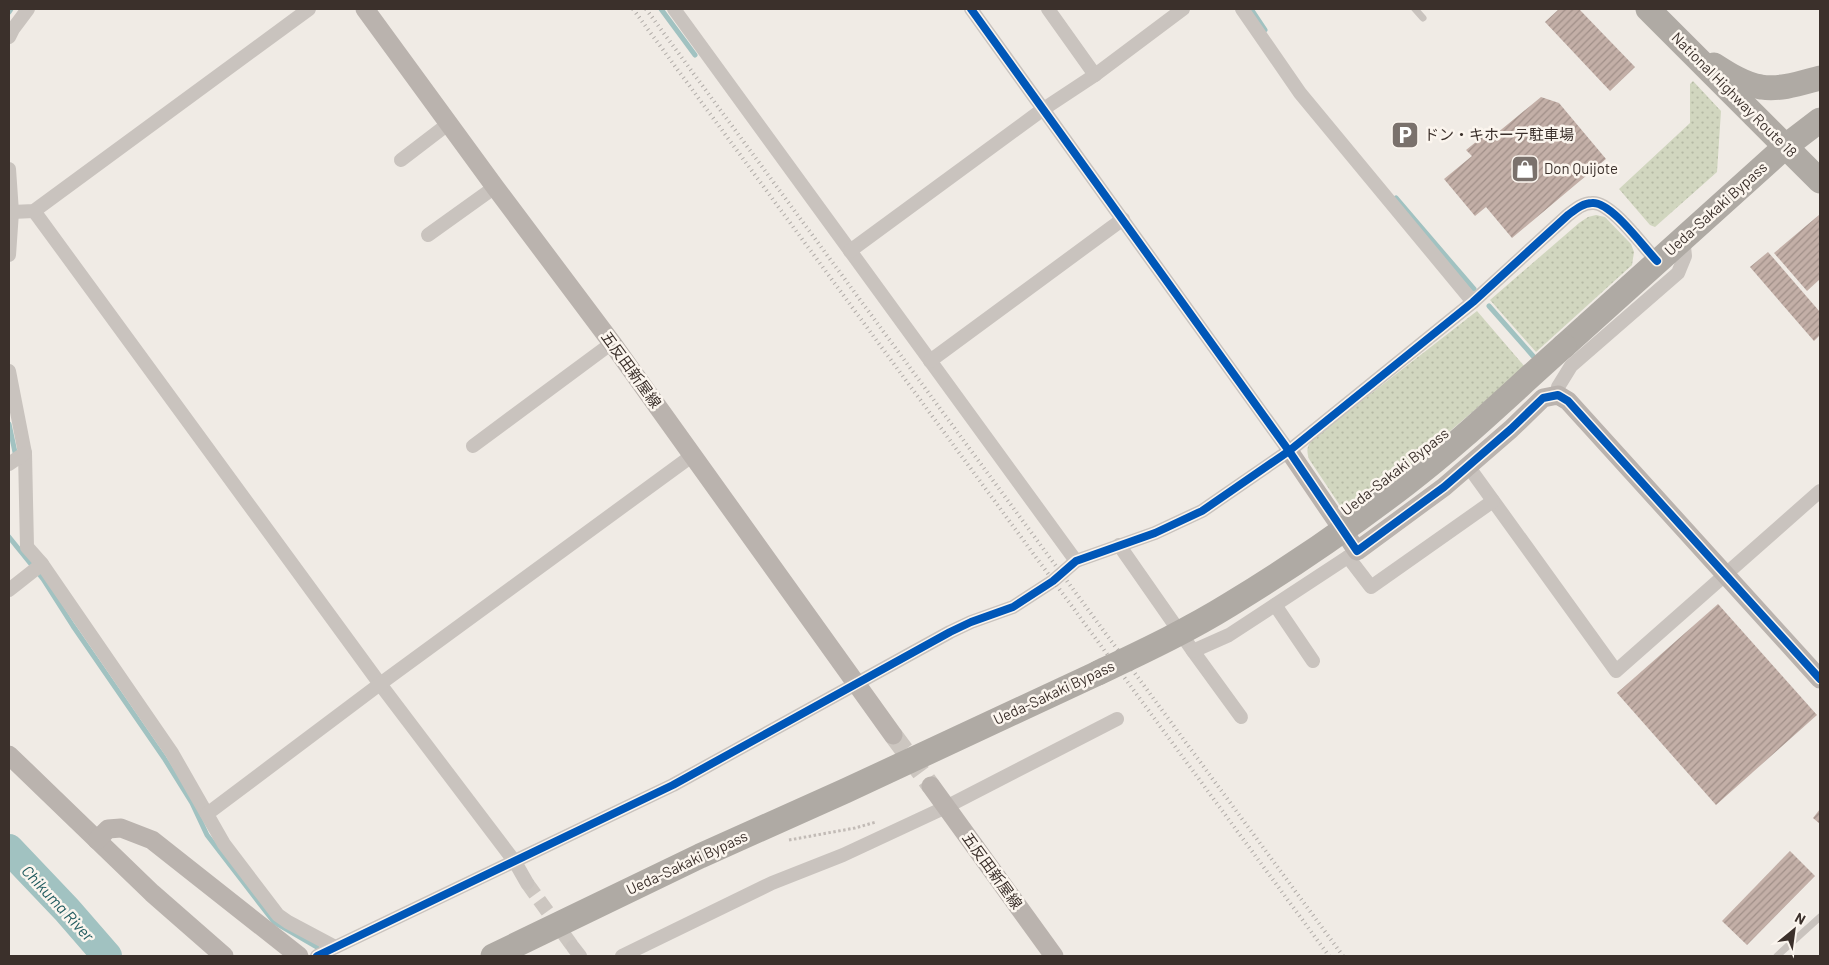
<svg xmlns="http://www.w3.org/2000/svg" width="1829" height="965" font-family="Barlow,'Noto Sans JP',sans-serif">
  <style>
    .grass { fill: url(#grass-dots) }
    .lines { fill: none; stroke-linecap: round; stroke-linejoin: round }
    .stream { stroke: #a1c2c1; stroke-width: 5 }
    .river { stroke: #a1c2c1; stroke-width: 30 }
    .building { fill: url(#building-hatch) }
    .street-tunnel { stroke: #ccc6c0; stroke-width: 14; stroke-dasharray: 14 7; stroke-linecap: butt }
    .secondary-tunnel { stroke: #ccc6c0; stroke-width: 19; stroke-dasharray: 19 9; stroke-linecap: butt }
    .path { stroke: #c2bbb6; stroke-width: 3; stroke-dasharray: 2.5 2.5; stroke-linecap: butt }
    .lane { stroke: #c9c3be; stroke-width: 7 }
    .street { stroke: #c9c3be; stroke-width: 14 }
    .secondary { stroke: #bab3ae; stroke-width: 19 }
    .highway { stroke: #afaaa4; stroke-width: 25 }
    .rail { stroke: #b1aca8; stroke-width: 4; stroke-dasharray: 1 4; stroke-linecap: butt }
    .highway-bridge { stroke: #afaaa4; stroke-width: 25 }
    .cycleway-casing { stroke: #fbf5ee; stroke-width: 11 }
    .cycleway { stroke: #0057b8; stroke-width: 8 }
    .labels { text-anchor: middle; stroke-width: 5; stroke-linejoin: round; paint-order: stroke }
    .street-label { font-size: 15px; fill: #3b302b; stroke: #fbf5ee }
    .poi-label { font-size: 15px; fill: #3b302b; stroke: #fbf5ee; text-anchor: start }
    .water-label { font-size: 16px; font-style: italic; fill: #1f5a5e; stroke: #fbf5ee }
  </style>
  <defs>
    <pattern id="grass-dots" width="8" height="8" patternUnits="userSpaceOnUse" patternTransform="scale(1.25)"><rect width="8" height="8" fill="#d1d6bf"/><path d="M2 2h.1M6 6h.1" fill="none" stroke="#b4b8a4" stroke-width="1.8" stroke-linecap="round"/></pattern>
    <pattern id="building-hatch" width="6" height="6" patternUnits="userSpaceOnUse" patternTransform="scale(1.25)"><rect width="6" height="6" fill="#c3afa7"/><path d="M-1 1l2-2M0 6l6-6M5 7l2-2" fill="none" stroke="#a08f88"/></pattern>
  </defs>
  <rect width="100%" height="100%" fill="#f0ebe5"/>
  <g class="grass">
    <path d="M1693,81L1721,111L1717,172L1655,227L1650,225L1619,189L1690,123V84Z"/>
    <path d="M1596,215L1605,217L1631,244L1634,252L1632,265L1536,352L1490,300L1579,223L1588,217Z"/>
    <path d="M1477,311L1525,367L1401,473L1345,513L1309,459C1306,450 1307,445 1314,438Z"/>
  </g>
  <g class="lines">
    <g class="stream">
      <path d="M661,9L695,55"/>
      <path d="M1251,9L1265,30"/>
      <path d="M9,12L11,9"/>
      <path d="M1396,198L1474,289"/>
      <path d="M1489,306L1533,356"/>
      <path d="M9,424L16,457"/>
      <path d="M9,537L43,579L73,626L164,758L192,803L207,835L274,922L317,947"/>
    </g>
    <path class="river" d="M9,849L67,910L107,956"/>
  </g>
  <g class="building">
    <path d="M1559,9H1579L1635,67L1610,91L1545,22Z"/>
    <path d="M1541,97L1559,103L1606,159L1512,238L1486,207L1475,216L1444,179L1472,156L1466,150L1487,133L1491,138Z"/>
    <path d="M1819,215L1820,217V279L1807,291L1774,253Z"/>
    <path d="M1768,252L1820,312V335L1814,341L1750,267Z"/>
    <path d="M1718,604L1817,715L1716,805L1617,693Z"/>
    <path d="M1820,809V824L1813,818Z"/>
    <path d="M1790,851L1815,876L1747,945L1722,921Z"/>
  </g>
  <g class="lines">
    <path class="street-tunnel" d="M527,883L573,947"/>
    <path class="secondary-tunnel" d="M893,735L931,786"/>
    <path class="path" d="M789,840L855,828L876,822"/>
    <g class="lane">
      <path d="M1415,9L1423,18"/>
      <path d="M1777,956L1820,917"/>
    </g>
    <g class="street">
      <path d="M674,9L1076,561"/>
      <path d="M971,9L1289,451"/>
      <path d="M1048,9L1095,75"/>
      <path d="M1242,9L1300,93L1473,302"/>
      <path d="M9,37L13,29L28,9"/>
      <path d="M401,160L448,124"/>
      <path d="M9,169L12,212L9,255"/>
      <path d="M34,211L380,684L515,862L527,883"/>
      <path d="M12,212L34,211L309,9"/>
      <path d="M428,235L495,187"/>
      <path d="M850,251L1042,110L1095,75L1183,9"/>
      <path d="M930,361L1123,219"/>
      <path d="M9,371L25,453L27,547L42,564"/>
      <path d="M1558,395V387L1571,366L1678,273L1685,256L1683,238"/>
      <path d="M473,446L612,343"/>
      <path d="M9,464L25,453"/>
      <path d="M1468,466L1616,671L1820,491"/>
      <path d="M1119,545L1193,651L1241,717"/>
      <path d="M1348,557L1371,587L1493,501"/>
      <path d="M9,590L42,564L172,753L224,844L278,915L288,922L335,947"/>
      <path d="M1275,605L1313,661"/>
      <path d="M1193,651L1229,635L1357,551"/>
      <path d="M207,814L380,684L693,455"/>
      <path d="M573,947L580,956"/>
      <path d="M317,956L673,785L950,632L971,622L1013,607L1053,581L1076,561L1155,533L1202,511L1289,451L1473,302L1568,215C1576,209 1583,203 1592,203C1611,201 1644,248 1657,261"/>
      <path d="M622,956L772,883L843,855L946,807L1117,719"/>
    </g>
    <g class="secondary">
      <path d="M365,9L495,187L612,343L893,735"/>
      <path d="M1289,451L1357,551L1444,487L1511,429L1543,398L1558,395L1568,401L1820,679"/>
      <path d="M9,755L152,893L224,956"/>
      <path d="M931,786L1054,956"/>
      <path d="M97,840L108,829L121,828L152,840L299,956"/>
    </g>
    <g class="highway">
      <path d="M1648,9L1820,181"/>
      <path d="M1714,65C1728,74 1745,85 1761,87C1781,90 1801,83 1820,78"/>
      <path d="M1564,346L1786,146L1820,120"/>
      <path d="M493,956L700,856L845,791L1098,673"/>
    </g>
    <g class="rail">
      <path d="M633,9L1329,956"/>
      <path d="M646,9L1343,956"/>
    </g>
    <path class="highway-bridge" d="M1098,673C1142,652 1187,631 1229,605C1290,568 1350,527 1407,483C1462,441 1512,392 1564,346"/>
    <g class="cycleway-casing">
      <g id="cycleway">
        <path d="M971,9L1289,451L1357,551L1444,487L1511,429L1543,398L1558,395L1568,401L1820,679"/>
        <path d="M317,956L673,785L950,632L971,622L1013,607L1053,581L1076,561L1155,533L1202,511L1289,451L1473,302L1568,215C1576,209 1583,203 1592,203C1611,201 1644,248 1657,261"/>
      </g>
    </g>
    <use href="#cycleway" class="cycleway"/>
  </g>
  <defs>
    <g id="parking-square" transform="scale(1.4375)"><rect x="-9" y="-9" width="18" height="18" rx="4" fill="#7a716c" stroke="#fbf5ee"/><path d="M-3.5-5.5H1a3.5 3.5 0 0 1 0 7H-1V5.5H-3.5ZM-1-3.4V-.6H.8a1.4 1.4 0 0 0 0-2.8Z" fill="#fff"/></g>
    <g id="shop-square" transform="scale(1.4375)"><rect x="-9" y="-9" width="18" height="18" rx="4" fill="#7a716c" stroke="#fbf5ee"/><path d="M-5-2.5h2.3a2.7 3.5 0 0 1 5.4 0H5L5.5 6h-11ZM-1.5-2.5h3a1.5 2.3 0 0 0-3 0Z" fill="#fff"/></g>
  </defs>
  <g fill-rule="evenodd">
    <use href="#parking-square" x="1405" y="135"/>
    <use href="#shop-square" x="1525" y="169"/>
  </g>
  <g class="labels">
    <g class="street-label">
      <text transform="translate(1734 95) rotate(45)" y="5">National Highway Route 18</text>
      <text transform="translate(1716 209) rotate(-42)" y="5">Ueda-Sakaki Bypass</text>
      <text transform="translate(631 370) rotate(54)" y="5">五反田新屋線</text>
      <text transform="translate(1395 472) rotate(-38)" y="5">Ueda-Sakaki Bypass</text>
      <text transform="translate(1054 693) rotate(-25)" y="5">Ueda-Sakaki Bypass</text>
      <text transform="translate(687 863) rotate(-25)" y="5">Ueda-Sakaki Bypass</text>
      <text transform="translate(992 871) rotate(54)" y="5">五反田新屋線</text>
    </g>
    <g class="poi-label">
      <text x="1424" y="140">ドン・キホーテ駐車場</text>
      <text x="1544" y="174">Don Quijote</text>
    </g>
    <g class="water-label">
      <text transform="translate(58 903) rotate(47)" y="6">Chikuma River</text>
    </g>
  </g>
  <rect width="1829" height="965" fill="none" stroke="#3b302b" stroke-width="20"/>
  <g transform="translate(1794 930) rotate(29)" stroke="#fbf5ee" stroke-width="4" paint-order="stroke">
  <path d="M0-4L9 19L0 12L-9 19Z" fill="#3b302b"/>
  <text y="-8" font-size="14" font-weight="bold" text-anchor="middle" fill="#3b302b">N</text>
  </g>
</svg>
